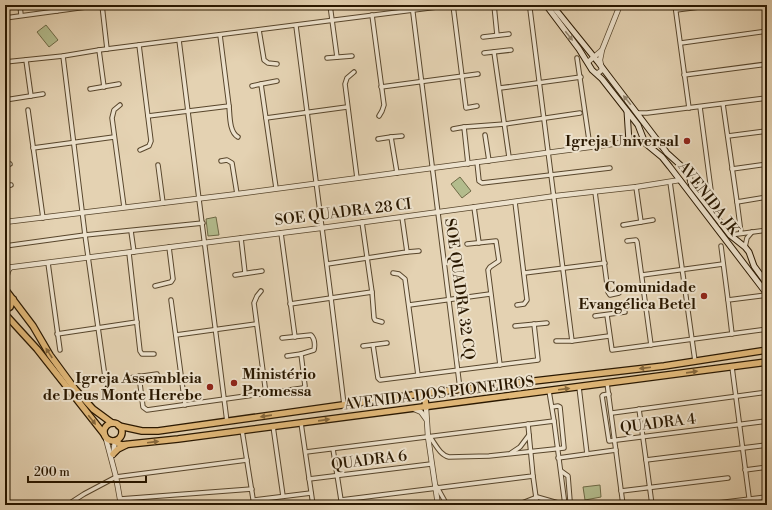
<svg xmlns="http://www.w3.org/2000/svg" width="772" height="510" font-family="'Libre Bodoni',serif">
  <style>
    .pitch { fill: #b3bc8d; stroke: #6e6a46 }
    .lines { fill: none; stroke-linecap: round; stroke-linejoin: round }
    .minor-casing { stroke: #58462c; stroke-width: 5.5 }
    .tertiary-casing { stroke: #58462c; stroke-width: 6 }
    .secondary-casing { stroke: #2a1800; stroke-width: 7 }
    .primary-casing { stroke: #2a1800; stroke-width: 8 }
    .minor { stroke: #ede2cd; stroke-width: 3.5 }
    .tertiary { stroke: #ede2cd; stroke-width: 4.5 }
    .secondary { stroke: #ede2cd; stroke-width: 5 }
    .primary { stroke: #e2b979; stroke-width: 5.5 }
    .oneway { fill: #958771 }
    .oneway2 { fill: #86683c }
    .poi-dot { fill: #8f2418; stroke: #ede2cd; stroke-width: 1.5 }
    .labels { text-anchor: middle; stroke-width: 4; stroke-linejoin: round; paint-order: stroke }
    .poi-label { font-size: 15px; font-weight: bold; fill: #2a1800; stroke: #ede2cd; text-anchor: end }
    .street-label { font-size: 15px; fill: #2a1800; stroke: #ede2cd }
  </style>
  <rect width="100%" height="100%" fill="#e4d2b2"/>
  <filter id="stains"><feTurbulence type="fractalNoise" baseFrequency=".005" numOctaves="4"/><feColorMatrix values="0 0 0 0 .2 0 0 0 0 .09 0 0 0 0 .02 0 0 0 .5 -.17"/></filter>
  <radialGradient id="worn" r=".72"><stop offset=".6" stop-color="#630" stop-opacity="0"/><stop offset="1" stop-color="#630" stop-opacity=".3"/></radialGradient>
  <g class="pitch">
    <path d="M46,25L58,40L49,47L37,32Z"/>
    <path d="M460,177L471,191L462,198L451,184Z"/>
    <path d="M216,217L219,235L208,236L206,219Z"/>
    <path d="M600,485L601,497L585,500L583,487Z"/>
  </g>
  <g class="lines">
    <g class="minor-casing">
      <g id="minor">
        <path d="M20,5L21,15"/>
        <path d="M56,5L57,11"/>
        <path d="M102,5L107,49"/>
        <path d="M330,5L337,57"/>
        <path d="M412,5L460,389"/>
        <path d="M453,5L466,108L477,106"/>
        <path d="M494,5L497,35"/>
        <path d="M675,5L689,108"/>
        <path d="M530,9L572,341"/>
        <path d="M676,10L715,5"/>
        <path d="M372,15L384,105L382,111L379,116"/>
        <path d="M5,18L101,5"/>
        <path d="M296,26L331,298L344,405"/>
        <path d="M259,30L264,60L268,63L277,64"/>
        <path d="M483,37L509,34"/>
        <path d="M179,40L227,422"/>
        <path d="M681,43L767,31"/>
        <path d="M139,45L151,141L149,146L140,150"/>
        <path d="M99,50L104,87"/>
        <path d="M494,52L509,157"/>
        <path d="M484,53L511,50"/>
        <path d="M63,56L85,235L107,391"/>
        <path d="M327,58L352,56"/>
        <path d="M577,58L590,147"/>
        <path d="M26,60L31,96"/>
        <path d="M5,62L63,56L99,50L453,5"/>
        <path d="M354,72L347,78L345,84L357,178"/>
        <path d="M684,75L767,64"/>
        <path d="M261,84L277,81"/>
        <path d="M252,86L261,84L276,188"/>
        <path d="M381,87L478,74"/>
        <path d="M500,88L581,77"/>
        <path d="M90,89L119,84"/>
        <path d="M5,100L43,94"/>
        <path d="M723,104L737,202L767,197"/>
        <path d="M120,105L114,110L112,118L124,207"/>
        <path d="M229,106C230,115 229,132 238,137"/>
        <path d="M700,107L712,198L715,215"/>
        <path d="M28,110L43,218"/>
        <path d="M637,113H647L767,98"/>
        <path d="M148,116L229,106L220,35"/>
        <path d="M266,118L347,107"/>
        <path d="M464,127L505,124L580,113"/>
        <path d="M453,129L464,127L468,164"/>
        <path d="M485,135L489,161"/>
        <path d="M728,136L767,131"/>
        <path d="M391,137L402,136"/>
        <path d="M378,139L391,137L397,173"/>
        <path d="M33,148L114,137"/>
        <path d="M221,161L227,160L232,163L237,194"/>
        <path d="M477,162L479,181L482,183L610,168"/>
        <path d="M5,165L10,164"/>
        <path d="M158,165L163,203"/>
        <path d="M732,169L767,164"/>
        <path d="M670,182L695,361"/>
        <path d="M5,186L11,185"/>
        <path d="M636,187L641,222"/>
        <path d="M595,192L608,292L610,295L619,293"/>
        <path d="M515,202L527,300L524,304L517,305"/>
        <path d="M737,202L741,233"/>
        <path d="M474,207L479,243"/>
        <path d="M362,222L372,292L374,318L375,320L382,322"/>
        <path d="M623,225L653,220"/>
        <path d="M131,231L134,252"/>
        <path d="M281,233L295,337"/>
        <path d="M730,235L767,230"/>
        <path d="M241,238L245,273"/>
        <path d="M627,241L636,240L637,242L651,345"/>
        <path d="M467,244L496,241L499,261L490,267L488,270L500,365"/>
        <path d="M5,246L85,235L203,223"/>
        <path d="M721,246L728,300"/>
        <path d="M745,247L747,238L752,232"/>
        <path d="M407,252L419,251"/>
        <path d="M129,253L140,351L142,354H154"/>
        <path d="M48,263L60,350"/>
        <path d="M327,264L407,252L402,217"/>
        <path d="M393,273L399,274L405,279L418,375"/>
        <path d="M524,273L605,263"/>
        <path d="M235,275L262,271"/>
        <path d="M642,275L723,264"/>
        <path d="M155,286L171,282L173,279L169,247"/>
        <path d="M261,291L257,296L254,303L266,394"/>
        <path d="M171,300L185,405"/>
        <path d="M290,304L372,292"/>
        <path d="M409,305L490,294"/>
        <path d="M607,315L612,350L767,329"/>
        <path d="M595,316L625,312"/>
        <path d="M515,326L547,323"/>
        <path d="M57,334L137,322"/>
        <path d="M732,334L728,300L767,295"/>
        <path d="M176,335L256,324"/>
        <path d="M556,341H572L609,336"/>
        <path d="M373,345L378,378L380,380L538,360L534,324"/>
        <path d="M363,346L387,343"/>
        <path d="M287,356L301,354"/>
        <path d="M732,367L750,505"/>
        <path d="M139,376L143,407L147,410L303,388L305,386L301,354L314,350C315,345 315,339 311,335L282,338"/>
        <path d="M129,378L157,374"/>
        <path d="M607,383L623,505"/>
        <path d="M579,387L587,454"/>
        <path d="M609,394L603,395L602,396L609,441L767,421"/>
        <path d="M639,409L646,460L767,445"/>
        <path d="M612,413L767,392"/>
        <path d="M554,421L565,505"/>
        <path d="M301,423L313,505"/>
        <path d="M273,426L283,496"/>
        <path d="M242,430L254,505"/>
        <path d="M430,437C436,445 440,455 449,457L489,456L564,448L560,407L558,406L552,407"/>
        <path d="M333,449L341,500L533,476L528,424"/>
        <path d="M306,452L554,421L549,391"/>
        <path d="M511,453L520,447L529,435"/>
        <path d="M558,458L616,450"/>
        <path d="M646,460L652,505"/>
        <path d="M745,470L767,467"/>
        <path d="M533,476L537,505"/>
        <path d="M309,479L431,464"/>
        <path d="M437,487L447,505"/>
        <path d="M621,491L728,478"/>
        <path d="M120,499L252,489"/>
        <path d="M254,500L311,493"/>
        <path d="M67,505L84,494L116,477L247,460"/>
        <path d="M517,505L537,497L565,505L570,501L568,476L561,471"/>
        <path d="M701,505L767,497"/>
      </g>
    </g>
    <g class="tertiary-casing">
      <g id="tertiary">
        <path d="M588,62L601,51"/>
        <path d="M596,73H598L602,70L600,60L602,50L620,5"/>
        <path d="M5,222L237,194L643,140"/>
        <path d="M5,268L321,228L555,196L636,187L680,180"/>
        <path d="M5,284L8,271L10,268"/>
        <path d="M426,407L428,437L438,505"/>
        <path d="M414,409L421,412L426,419"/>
        <path d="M106,439L116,477L121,505"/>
        <path d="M113,455L115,441"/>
      </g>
    </g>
    <g class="secondary-casing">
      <g id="secondary">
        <path d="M546,5L579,49L592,70L602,79L638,125L645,143L662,157L670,167L767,294"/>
        <path d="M552,5L598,62L667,153L688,172L692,186L730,235L745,247L749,252L754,266L767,284"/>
        <path d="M627,111L629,142"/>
      </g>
    </g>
    <g class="primary-casing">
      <g id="primary">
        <path d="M5,289L33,326L50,355L75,389L93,409L112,423"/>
        <path d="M5,310L10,307L13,299"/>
        <path d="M5,314L37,349L104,434"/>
        <path d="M420,394L425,400L426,407"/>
        <circle cx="113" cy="432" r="9"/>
        <path d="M119,426L142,431H158L420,394L664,366L767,350"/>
        <path d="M115,441L121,445L178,439L767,362"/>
        <path d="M113,454L118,449L126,445"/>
      </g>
    </g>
    <use href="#minor" class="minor"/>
    <use href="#tertiary" class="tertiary"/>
    <use href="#secondary" class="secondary"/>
    <use href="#primary" class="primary"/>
  </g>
  <defs><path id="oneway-solid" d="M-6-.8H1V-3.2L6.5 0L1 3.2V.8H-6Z"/></defs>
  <g class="oneway">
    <use href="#oneway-solid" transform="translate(569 36) rotate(52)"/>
    <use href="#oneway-solid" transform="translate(627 100) rotate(-129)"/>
  </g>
  <g class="oneway2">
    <use href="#oneway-solid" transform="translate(49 353) rotate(-123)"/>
    <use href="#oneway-solid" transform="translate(645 368) rotate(173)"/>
    <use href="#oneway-solid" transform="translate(692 372) rotate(-8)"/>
    <use href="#oneway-solid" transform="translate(564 389) rotate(-7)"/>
    <use href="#oneway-solid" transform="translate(266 416) rotate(172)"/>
    <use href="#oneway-solid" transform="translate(92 420) rotate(52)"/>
    <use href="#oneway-solid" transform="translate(324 420) rotate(-8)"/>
    <use href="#oneway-solid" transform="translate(153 442) rotate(-7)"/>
  </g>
  <g class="poi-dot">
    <circle cx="687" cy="141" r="4"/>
    <circle cx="704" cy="296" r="4"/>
    <circle cx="234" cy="383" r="4"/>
    <circle cx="210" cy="387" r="4"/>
  </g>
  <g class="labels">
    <g class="poi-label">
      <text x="679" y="146">Igreja Universal</text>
      <text x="696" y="292">Comunidade<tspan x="696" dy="17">Evangélica Betel</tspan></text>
      <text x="242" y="379" text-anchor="start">Ministério<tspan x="242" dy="17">Promessa</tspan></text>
      <text x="202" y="383">Igreja Assembleia<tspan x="202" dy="17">de Deus Monte Herebe</tspan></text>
    </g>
    <g class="street-label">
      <text transform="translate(709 198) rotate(52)" y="5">AVENIDA JK</text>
      <text transform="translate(343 212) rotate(-7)" y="5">SOE QUADRA 28 CI</text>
      <text transform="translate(460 289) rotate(82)" y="5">SOE QUADRA 32 CQ</text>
      <text transform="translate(439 393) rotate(-7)" y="5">AVENIDA DOS PIONEIROS</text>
      <text transform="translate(658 423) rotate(-7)" y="5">QUADRA 4</text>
      <text transform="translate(369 460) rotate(-7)" y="5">QUADRA 6</text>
    </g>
  </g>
  <rect width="772" height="510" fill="none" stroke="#e4d2b2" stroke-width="20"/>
  <rect x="6" y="6" width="760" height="498" fill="none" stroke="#2a1800" stroke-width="2"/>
  <rect x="10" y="10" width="752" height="490" fill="none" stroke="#2a1800"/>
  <path d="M28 476v6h118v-6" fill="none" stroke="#2a1800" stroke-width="2"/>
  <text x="34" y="476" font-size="12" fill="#2a1800" stroke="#ede2cd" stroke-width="3" paint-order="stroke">200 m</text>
  <rect width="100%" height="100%" filter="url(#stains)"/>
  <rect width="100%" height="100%" fill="url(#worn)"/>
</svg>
